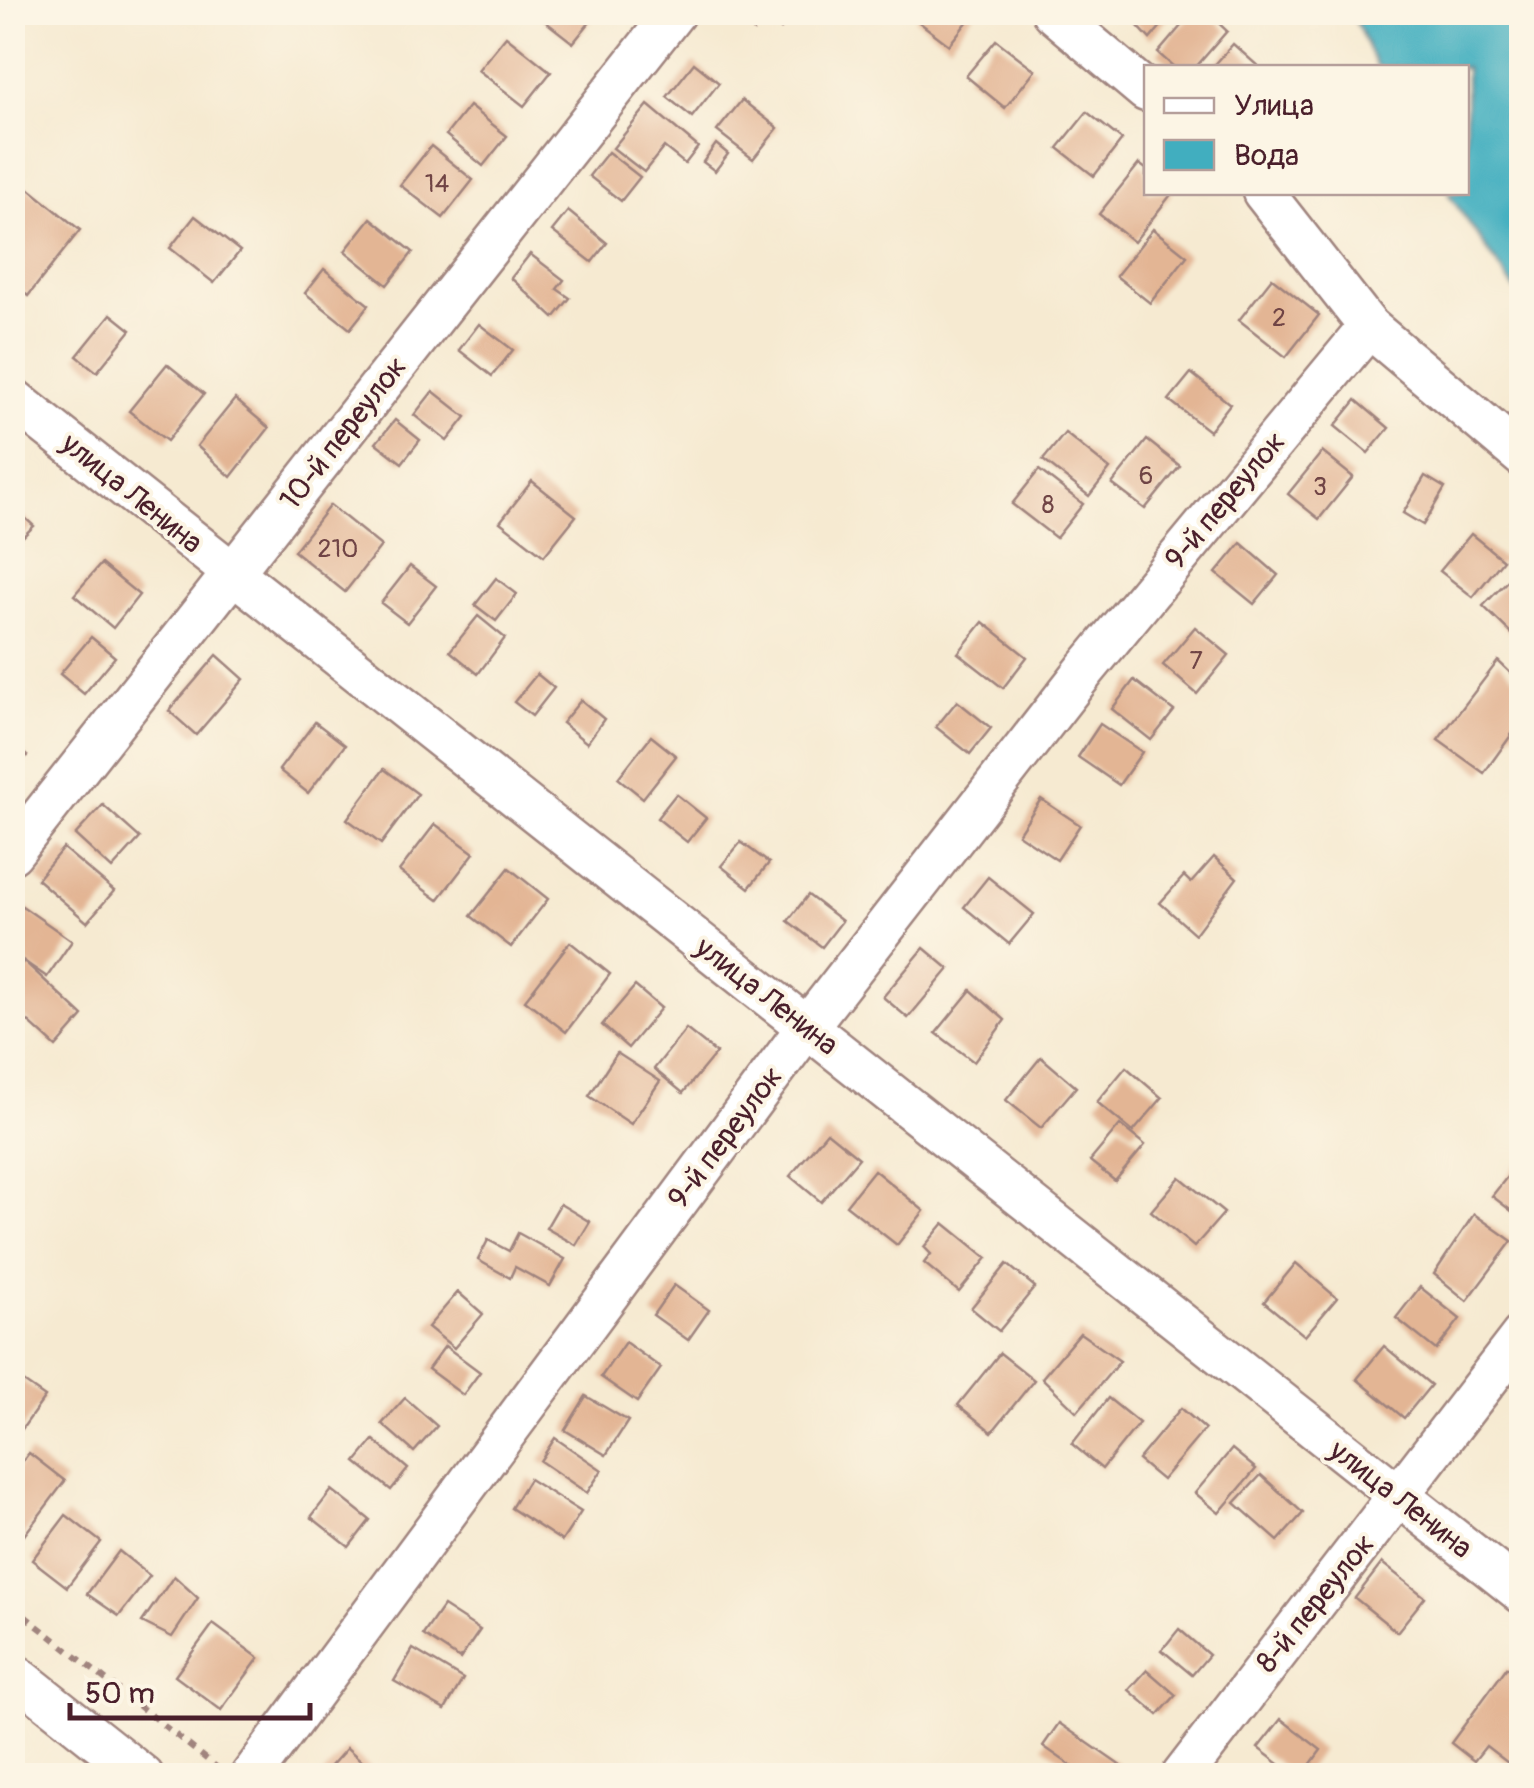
<svg xmlns="http://www.w3.org/2000/svg" width="1534" height="1788" font-family="Pangolin,sans-serif">
  <style>
    .water { fill: #41aebf; stroke: #466675; stroke-width: 2.5 }
    .building { fill: #e3b594 }
    .lines { fill: none; stroke-linecap: round; stroke-linejoin: round }
    .minor-casing { stroke: #a0847e; stroke-width: 45 }
    .path { stroke: #a0847e; stroke-width: 6; stroke-dasharray: 8 8; stroke-linecap: butt }
    .minor { stroke: #fff; stroke-width: 40 }
    .labels { text-anchor: middle; stroke-width: 8; stroke-linejoin: round; paint-order: stroke }
    .number-label { font-size: 25px; fill: #704445 }
    .street-label { font-size: 30px; fill: #4a1f2b; stroke: #fcf5e5 }
  </style>
  <rect width="100%" height="100%" fill="#fcf5e5"/>
  <filter id="ink" filterUnits="userSpaceOnUse"><feTurbulence type="fractalNoise" baseFrequency=".01" numOctaves="2"/><feDisplacementMap in="SourceGraphic" scale="20" xChannelSelector="R" yChannelSelector="G"/><feConvolveMatrix kernelMatrix="1 2 1 2 8 2 1 2 1" color-interpolation-filters="sRGB"/></filter>
  <filter id="wash" filterUnits="userSpaceOnUse"><feTurbulence type="fractalNoise" baseFrequency=".0048" numOctaves="4" result="noise"/><feDisplacementMap in="SourceGraphic" scale="40" xChannelSelector="R" yChannelSelector="G"/><feGaussianBlur stdDeviation="2.25" result="paint"/><feColorMatrix in="noise" values="0 0 0 0 0 0 0 0 0 0 0 0 0 0 0 0 0 1.4 0 .05"/><feComposite in="paint" operator="in"/></filter>
  <g filter="url(#wash)">
    <rect width="100%" height="100%" fill="#f6ead1"/>
    <path class="water" d="M1352,13H1521V298L1448,193L1466,192V68L1377,67Z"/>
    <g id="blocks">
      <g class="building">
        <path d="M545,12H589L594,17L573,43L541,18Z"/>
        <path d="M731,12H795L781,29L766,17L754,31Z"/>
        <path d="M920,12H975L949,45L915,19Z"/>
        <path d="M1125,12H1173L1150,39Z"/>
        <path d="M1193,12H1207L1227,31L1195,68H1175L1158,53Z"/>
        <path d="M506,36L551,72L524,106L478,70Z"/>
        <path d="M996,40L1035,70L1005,108L966,76Z"/>
        <path d="M1233,44L1260,68H1212Z"/>
        <path d="M694,63L719,83L692,117L667,97Z"/>
        <path d="M742,100L778,128L753,159L717,131Z"/>
        <path d="M648,105L698,147L685,164L664,147L644,172L613,148Z"/>
        <path d="M469,106L507,136L483,166L446,135Z"/>
        <path d="M1087,112L1122,140L1094,176L1058,148Z"/>
        <path d="M716,144L728,154L715,171L703,162Z"/>
        <path d="M431,146L473,180L443,218L400,185Z"/>
        <path d="M608,152L640,177L621,201L589,176Z"/>
        <path d="M1139,164L1146,169V192H1173L1134,242L1099,214Z"/>
        <path d="M27,187L80,230L28,296L12,283V206Z"/>
        <path d="M568,211L607,243L592,262L552,231Z"/>
        <path d="M195,216L240,251L214,283L170,248Z"/>
        <path d="M371,218L413,252L387,285L345,251Z"/>
        <path d="M1153,229L1187,256L1150,303L1116,276Z"/>
        <path d="M530,254L564,280L557,289L570,298L554,318L511,278Z"/>
        <path d="M324,269L369,305L350,329L305,293Z"/>
        <path d="M1272,278L1319,315L1286,357L1239,320Z"/>
        <path d="M111,314L131,330L97,372L77,356Z"/>
        <path d="M479,324L513,350L492,376L459,350Z"/>
        <path d="M167,364L204,394L167,441L129,411Z"/>
        <path d="M1191,373L1230,404L1209,431L1169,400Z"/>
        <path d="M433,391L466,417L447,441L414,415Z"/>
        <path d="M235,399L269,428L231,477L197,446Z"/>
        <path d="M1356,400L1389,428L1368,453L1335,426Z"/>
        <path d="M395,420L420,440L402,463L376,443Z"/>
        <path d="M1065,433L1110,469L1089,496L1043,460Z"/>
        <path d="M1147,440L1180,466L1145,509L1112,484Z"/>
        <path d="M1322,452L1353,477L1319,519L1288,494Z"/>
        <path d="M1039,470L1083,504L1056,538L1012,504Z"/>
        <path d="M1425,476L1445,488L1423,525L1403,513Z"/>
        <path d="M532,481L576,516L544,556L500,522Z"/>
        <path d="M330,505L381,546L345,592L294,551Z"/>
        <path d="M12,506L34,526L12,547Z"/>
        <path d="M1471,534L1503,560L1473,597L1440,571Z"/>
        <path d="M1241,543L1278,575L1254,604L1216,573Z"/>
        <path d="M101,564L139,595L113,628L74,595Z"/>
        <path d="M410,566L436,586L407,623L381,603Z"/>
        <path d="M1516,572L1522,577V631L1515,637L1483,606Z"/>
        <path d="M496,578L517,594L496,621L475,605Z"/>
        <path d="M478,616L505,638L478,674L450,651Z"/>
        <path d="M983,622L1027,657L1003,688L958,653Z"/>
        <path d="M1195,627L1229,655L1197,694L1163,665Z"/>
        <path d="M91,637L115,657L84,694L60,674Z"/>
        <path d="M217,655L244,679L196,735L169,711Z"/>
        <path d="M1498,661L1522,684V720L1484,773L1438,740Z"/>
        <path d="M537,674L554,688L532,716L514,702Z"/>
        <path d="M1134,680L1174,711L1151,740L1112,709Z"/>
        <path d="M581,700L604,719L587,743L562,723Z"/>
        <path d="M957,701L991,728L970,754L936,727Z"/>
        <path d="M315,722L345,745L308,793L279,770Z"/>
        <path d="M1100,724L1142,752L1119,785L1078,757Z"/>
        <path d="M651,736L676,756L643,798L618,778Z"/>
        <path d="M12,744L27,756L12,774Z"/>
        <path d="M384,769L418,794L381,844L347,819Z"/>
        <path d="M676,794L706,818L687,842L657,818Z"/>
        <path d="M1041,799L1080,825L1057,860L1018,834Z"/>
        <path d="M103,805L140,838L112,869L75,835Z"/>
        <path d="M435,824L474,853L438,900L399,871Z"/>
        <path d="M741,842L769,863L749,888L721,866Z"/>
        <path d="M63,848L114,891L87,922L37,879Z"/>
        <path d="M1214,857L1237,878L1195,934L1160,903L1184,876L1191,883Z"/>
        <path d="M509,868L548,899L511,947L471,916Z"/>
        <path d="M988,877L1034,914L1009,944L964,907Z"/>
        <path d="M808,895L842,921L822,947L788,921Z"/>
        <path d="M22,906L72,941L47,977L12,953V920Z"/>
        <path d="M570,942L610,974L566,1032L525,1000Z"/>
        <path d="M924,948L949,969L908,1018L883,997Z"/>
        <path d="M24,961L83,1016L56,1047L12,1007V975Z"/>
        <path d="M635,986L661,1008L628,1048L602,1025Z"/>
        <path d="M971,990L1005,1020L974,1062L936,1033Z"/>
        <path d="M686,1029L716,1053L683,1093L654,1069Z"/>
        <path d="M617,1053L660,1081L631,1124L589,1096Z"/>
        <path d="M1041,1057L1076,1087L1041,1128L1006,1100Z"/>
        <path d="M1126,1067L1162,1098L1133,1132L1097,1102Z"/>
        <path d="M1120,1125L1145,1145L1115,1181L1090,1161Z"/>
        <path d="M827,1132L859,1158L821,1202L790,1176Z"/>
        <path d="M1522,1158V1219L1492,1196Z"/>
        <path d="M874,1170L924,1211L897,1245L846,1205Z"/>
        <path d="M1180,1177L1224,1213L1194,1247L1151,1211Z"/>
        <path d="M560,1204L590,1222L576,1245L546,1228Z"/>
        <path d="M1474,1214L1512,1241L1467,1301L1434,1274Z"/>
        <path d="M944,1223L987,1258L959,1292L924,1263L931,1254L924,1247Z"/>
        <path d="M518,1233L565,1259L550,1286L515,1267L510,1278L478,1260L488,1240L509,1251Z"/>
        <path d="M1296,1263L1337,1298L1305,1336L1264,1302Z"/>
        <path d="M1007,1264L1035,1287L999,1331L971,1308Z"/>
        <path d="M674,1285L709,1310L688,1340L653,1315Z"/>
        <path d="M1420,1287L1460,1319L1436,1350L1396,1318Z"/>
        <path d="M458,1292L483,1314L454,1348L428,1327Z"/>
        <path d="M1080,1333L1120,1361L1077,1412L1042,1378Z"/>
        <path d="M625,1342L661,1368L637,1402L601,1377Z"/>
        <path d="M445,1346L480,1372L463,1395L428,1369Z"/>
        <path d="M1384,1346L1431,1385L1404,1418L1357,1379Z"/>
        <path d="M1000,1353L1034,1380L992,1432L958,1405Z"/>
        <path d="M12,1374L45,1397L12,1443Z"/>
        <path d="M586,1396L628,1421L606,1455L565,1430Z"/>
        <path d="M405,1398L437,1426L414,1452L382,1424Z"/>
        <path d="M1108,1398L1139,1423L1102,1469L1072,1444Z"/>
        <path d="M1181,1408L1205,1429L1162,1480L1138,1460Z"/>
        <path d="M555,1438L602,1470L587,1493L540,1461Z"/>
        <path d="M374,1440L408,1469L391,1490L356,1462Z"/>
        <path d="M1232,1449L1256,1469L1219,1513L1195,1493Z"/>
        <path d="M29,1453L65,1481L16,1546L12,1543V1475Z"/>
        <path d="M1261,1475L1303,1513L1278,1541L1235,1503Z"/>
        <path d="M529,1479L581,1512L562,1541L511,1508Z"/>
        <path d="M332,1490L370,1520L349,1547L311,1517Z"/>
        <path d="M66,1515L101,1542L67,1587L32,1560Z"/>
        <path d="M119,1551L150,1576L119,1616L87,1594Z"/>
        <path d="M1382,1563L1425,1597L1397,1632L1355,1598Z"/>
        <path d="M174,1576L198,1598L172,1637L142,1622Z"/>
        <path d="M443,1606L480,1630L460,1659L423,1635Z"/>
        <path d="M213,1624L259,1658L221,1710L175,1676Z"/>
        <path d="M1179,1629L1209,1655L1192,1675L1162,1650Z"/>
        <path d="M413,1649L463,1679L445,1710L394,1681Z"/>
        <path d="M1507,1667L1522,1678V1746L1508,1763L1486,1746L1474,1761L1451,1743Z"/>
        <path d="M1147,1670L1176,1695L1158,1715L1129,1690Z"/>
        <path d="M1281,1719L1321,1750L1302,1776H1295L1258,1748Z"/>
        <path d="M1059,1723L1121,1766L1114,1776H1086L1043,1746Z"/>
        <path d="M347,1748L374,1772L371,1776H322Z"/>
      </g>
    </g>
  </g>
  <g filter="url(#ink)">
    <use href="#blocks" fill-opacity="0" stroke="#a0847e" stroke-width="2.5"/>
    <g class="lines">
      <g class="minor-casing">
        <g id="minor">
          <path d="M1052,12L1146,91"/>
          <path d="M1263,192L1369,327L1522,456"/>
          <path d="M12,398L1522,1593"/>
          <path d="M12,853L675,12"/>
          <path d="M12,1672L143,1776"/>
          <path d="M251,1776L807,1027L1086,669L1369,327"/>
          <path d="M1182,1776L1522,1335"/>
        </g>
      </g>
      <path class="path" d="M12,1606L219,1769"/>
      <use href="#minor" class="minor"/>
    </g>
  </g>
  <g class="labels">
    <g class="number-label">
      <text x="437" y="192">14</text>
      <text x="1279" y="326">2</text>
      <text x="1146" y="484">6</text>
      <text x="1320" y="495">3</text>
      <text x="1048" y="513">8</text>
      <text x="338" y="557">210</text>
      <text x="1196" y="669">7</text>
    </g>
    <g class="street-label">
      <text transform="translate(343 433) rotate(-52)" y="10">10-й переулок</text>
      <text transform="translate(132 493) rotate(39)" y="10">улица Ленина</text>
      <text transform="translate(1225 500) rotate(-50)" y="10">9-й переулок</text>
      <text transform="translate(767 996) rotate(38)" y="10">улица Ленина</text>
      <text transform="translate(725 1137) rotate(-53)" y="10">9-й переулок</text>
      <text transform="translate(1401 1499) rotate(38)" y="10">улица Ленина</text>
      <text transform="translate(1315 1603) rotate(-51)" y="10">8-й переулок</text>
    </g>
  </g>
  <rect width="1534" height="1788" fill="none" stroke="#fcf5e5" stroke-width="50"/>
  <rect x="1144" y="65" width="325" height="130" fill="#fcf5e5" stroke="#b59f9b" stroke-width="2.5"/>
  <rect x="1164" y="98" width="50" height="15" fill="#ffffff" stroke="#b59f9b" stroke-width="2.5"/>
  <text x="1234" y="115" font-size="30" fill="#4a1f2b">Улица</text>
  <rect x="1164" y="140" width="50" height="30" fill="#41aebf" stroke="#b59f9b" stroke-width="2.5"/>
  <text x="1234" y="165" font-size="30" fill="#4a1f2b">Вода</text>
  <path d="M70 1703v15h240v-15" fill="none" stroke="#4a1f2b" stroke-width="5"/>
  <text x="85" y="1703" font-size="30" fill="#4a1f2b" stroke="#fcf5e5" stroke-width="8" paint-order="stroke">50 m</text>
</svg>
